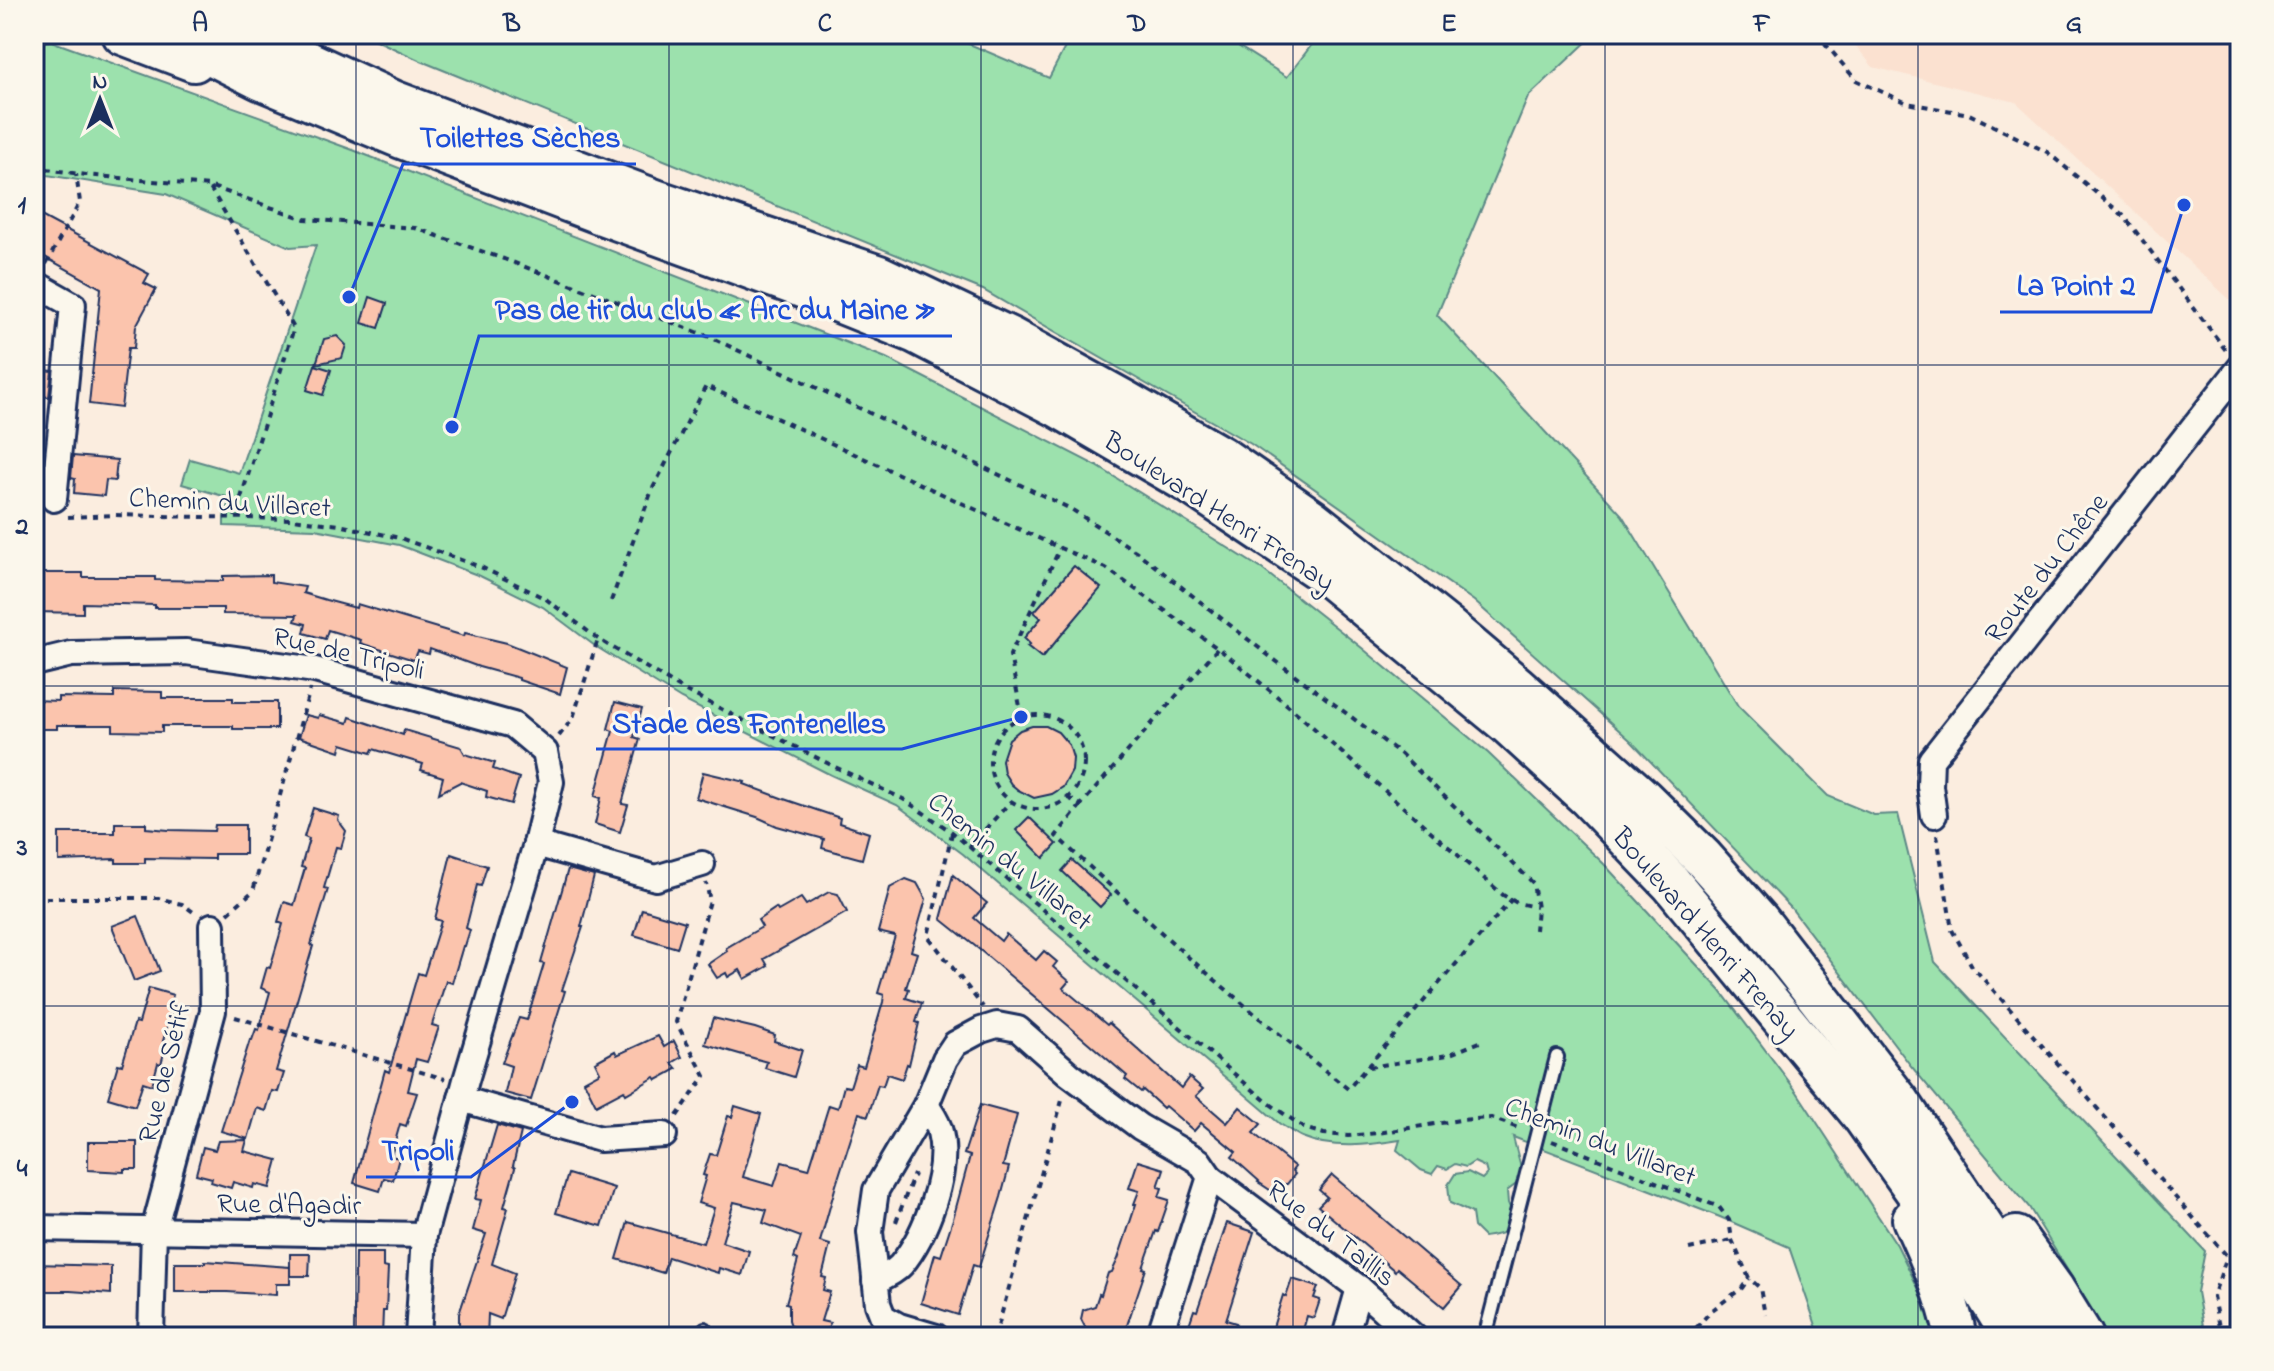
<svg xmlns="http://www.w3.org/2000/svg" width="2274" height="1371" font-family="'Indie Flower',sans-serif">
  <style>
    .built { fill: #fbe1d0 }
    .green { fill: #9ce1ad; stroke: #5c8886; stroke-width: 2 }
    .building { fill: #fbc4ad; stroke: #1b2f5e; stroke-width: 2 }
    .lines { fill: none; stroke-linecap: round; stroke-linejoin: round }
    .service-casing { stroke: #1b2f5e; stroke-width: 18 }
    .minor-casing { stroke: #1b2f5e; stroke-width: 30 }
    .trunk-casing { stroke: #1b2f5e; stroke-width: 46 }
    .path { stroke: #1b2f5e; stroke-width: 4; stroke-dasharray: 6 6; stroke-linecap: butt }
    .service { stroke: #fbf7ec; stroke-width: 12 }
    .minor { stroke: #fbf7ec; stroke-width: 24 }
    .trunk { stroke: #fbf7ec; stroke-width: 40 }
    .grid { fill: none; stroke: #1b2f5e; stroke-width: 2; stroke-opacity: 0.55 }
    .labels { text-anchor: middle; stroke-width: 6; stroke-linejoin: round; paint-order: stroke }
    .street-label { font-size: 28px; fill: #1b2f5e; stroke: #fbf7ec }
    .leader { fill: none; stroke: #1d4ed8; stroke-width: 3 }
    .callout-dot { fill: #1d4ed8; stroke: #fbf7ec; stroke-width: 3 }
    .callout-label { font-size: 30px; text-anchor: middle; font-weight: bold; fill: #1d4ed8; stroke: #fbf7ec; stroke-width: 6; stroke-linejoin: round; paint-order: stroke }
    .neatline { fill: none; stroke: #1b2f5e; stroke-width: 3 }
    .grid-label { font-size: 26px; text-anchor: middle; font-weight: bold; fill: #1b2f5e }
  </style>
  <rect width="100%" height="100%" fill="#fbeddf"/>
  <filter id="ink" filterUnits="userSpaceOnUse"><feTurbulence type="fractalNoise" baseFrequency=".0125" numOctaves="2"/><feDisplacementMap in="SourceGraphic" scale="16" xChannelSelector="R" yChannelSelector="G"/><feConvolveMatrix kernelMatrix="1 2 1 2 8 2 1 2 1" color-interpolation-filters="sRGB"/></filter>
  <g filter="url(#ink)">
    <path class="built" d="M1846,34H2240V309L2016,102L1873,67Z"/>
    <g class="green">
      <path d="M363,34H946L1049,78L1072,34H1219L1287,77L1320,34H1595L1528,97L1437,315L1622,515L1738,706L1828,796L1874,815L1898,814L1935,962L2205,1251L2197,1292L2205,1337H2108L2029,1207L1911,1066L1791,908L1630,740L1474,601L1251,444L983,290L421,61Z"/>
      <path d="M51,41L353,150L886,358L1097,466L1262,569L1362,648L1488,753L1604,864L1720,990L1797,1092L1897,1245L1927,1306L1934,1337H1820L1789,1247L1720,1217L1513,1137L1521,1168L1519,1182L1507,1191L1508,1203L1513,1214C1507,1234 1505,1234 1484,1237L1474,1227L1472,1213L1450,1203L1448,1185L1455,1174L1468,1172L1482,1179L1487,1174L1485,1167L1474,1162L1466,1167L1455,1164L1447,1169L1438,1166L1432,1174L1421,1170L1397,1150L1400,1140C1369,1145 1333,1150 1302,1137C1295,1134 1287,1128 1280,1124L963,854L897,805L831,775L681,699L595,646L543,607L480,576L399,545L315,529L224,526V517L230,498L182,484L190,459L239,473L316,245L290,247L166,194L34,173V44Z"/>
    </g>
    <g class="building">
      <path d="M41,216L149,274L144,283L156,289L136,326L134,348H128L121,408L89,404L101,288L34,251V229Z"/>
      <path d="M370,297L387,303L379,328L362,323Z"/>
      <path d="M337,336L346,345L342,358L316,364L324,339Z"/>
      <path d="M315,365L331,370L323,395L307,390Z"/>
      <path d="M34,369L52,371L49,397L34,395Z"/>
      <path d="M34,445L44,446L41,476L34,475Z"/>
      <path d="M73,456L117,460L115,481L106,480L104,496L74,493L75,479L71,478Z"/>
      <path d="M1074,566L1101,588L1042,658L1027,646L1030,644L1024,638L1041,618L1034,612Z"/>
      <path d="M35,573H83V577H155V580L223,581V576L271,575V582L305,587L303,593L326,600L356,608L357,604L464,636L465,633L507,643L567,667L560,694L519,680V678L479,667L430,649L429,654L418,651L414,660L360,643L361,640L328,630L325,639L304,633L306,624L295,621L297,615L223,614V608H155V605L83,603V613L35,612Z"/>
      <path d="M114,691L162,692V698H233V702H277V729H233V726H162V732L113,731V725H57V729H34V700L58,701V697L114,698Z"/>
      <path d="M615,702L642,709L634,737L640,739L622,804L628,805L620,832L595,824L601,798L595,796L613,731L608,729Z"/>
      <path d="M306,715L318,718L319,715L348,723L350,717L403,735L404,730L461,747L465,754L495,763L493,769L519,778L511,804L486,797L487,791L460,782L439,793L443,777L421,770L423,764L373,749L371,753L342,744L340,751L299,737Z"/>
      <path d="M1032,726H1046L1058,732L1069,745L1073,758L1072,771L1063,787L1052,794L1034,798L1018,790L1011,784L1004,773L1002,760L1009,739L1020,730Z"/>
      <path d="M703,772L745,782L744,784L784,799L840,818L839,823L869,833L862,859L822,848L824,839L777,826L757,817L696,798Z"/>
      <path d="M313,808L339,816L338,820L346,831L341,848L336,847L324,888L328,889L311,945L313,946L276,1071L284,1073L278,1092L272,1091L266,1111L257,1108L248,1139L221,1131L250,1040H252L256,1029L259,1030L270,992L261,988L267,967L270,968L283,924L278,922L284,902L294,905L305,868L301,867L309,839L304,837Z"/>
      <path d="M1029,817L1057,844L1044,858L1016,830Z"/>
      <path d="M115,823H146V828L169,830L214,831L215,825H245V854H214V859L145,858V863H116V859L59,861V833H115Z"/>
      <path d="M451,854L487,866L481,886L477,885L466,928L470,930L465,946H463L452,983L446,981L432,1025L439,1027L431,1051L427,1062L416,1059L408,1091L417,1093L406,1126L400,1124L391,1156L399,1158L393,1180L384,1178L380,1191L354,1183L385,1070L389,1072L418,973L424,975L441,921L435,919Z"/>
      <path d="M1072,860L1111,895L1100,907L1062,871Z"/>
      <path d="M568,869L594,876L581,927H583L562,990L565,991L531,1100L505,1093L511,1066L502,1063L519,1018L527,1020L544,964L541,963Z"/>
      <path d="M953,875L987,903L974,918L1001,941L1006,934L1036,960L1044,951L1057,962L1053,967L1069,981L1063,988L1107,1025L1109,1023L1181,1088L1189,1077L1203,1089L1196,1096L1227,1123L1240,1107L1261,1124L1253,1133L1295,1167L1292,1171L1295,1174L1287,1184H1284L1276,1194L1258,1182L1259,1181L1232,1157L1236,1152L1201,1123L1194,1131L1165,1106L1163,1108L1143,1090L1141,1092L1125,1079L1127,1076L1084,1039L980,950L941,919Z"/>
      <path d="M906,879L917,883L926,899L911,951L917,953L906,988L909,989L906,998L922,1003L916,1022L919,1023L909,1065L907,1064L902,1079L887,1074L883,1086L878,1085L868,1116L859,1113L836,1185L820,1242L830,1245L822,1277L826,1278L823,1290L830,1292L821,1321L830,1323L826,1337H808L790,1332L791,1326L789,1320V1304L786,1303L798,1260L794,1258L801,1237L763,1223L767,1210L734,1202L722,1242L749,1251L742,1275L719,1268L718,1273L668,1257L663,1273L617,1259L628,1222L703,1243L714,1208L698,1203L706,1176L703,1175L710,1154L716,1155L728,1116L732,1117L735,1106L761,1114L743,1177L774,1186L782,1162L809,1169L829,1105L838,1108L844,1086L850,1087L857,1065L864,1067L883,1002L884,995L878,993L895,936L878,932L890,888Z"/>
      <path d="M829,892L838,894L847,912L764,959L768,966L745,979L740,970L728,977L726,973L717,978L708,964L727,951L726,948L762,927L758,920L776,908L778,911L801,898L806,905Z"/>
      <path d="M642,909L685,922L677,948L634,935Z"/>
      <path d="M138,916L160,971L134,981L112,926Z"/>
      <path d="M149,988L173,995L170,1006H173L163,1041L167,1042L161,1064L158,1063L152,1085L143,1082L135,1106L108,1098L118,1064L122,1065L135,1022L139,1023Z"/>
      <path d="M713,1018L755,1028L775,1035L774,1041L802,1050L794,1077L765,1068L767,1062L705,1044Z"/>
      <path d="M658,1036L664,1047L674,1041L682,1057L672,1063L677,1069L657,1080L655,1077L626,1094L624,1090L596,1105L584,1081L600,1072L595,1062L615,1051L617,1055Z"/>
      <path d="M980,1105L1017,1115L1003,1166L1009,1167L1001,1197L979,1267L973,1265L958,1315L921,1303L935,1254L941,1256L953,1219L970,1156L964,1154Z"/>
      <path d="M497,1125L521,1132L513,1166L515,1168L504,1207L508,1208L492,1264L515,1273L501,1319L488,1314L487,1337H459V1314L486,1234L473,1230L481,1200L475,1199Z"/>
      <path d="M247,1140L244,1151L278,1160L270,1188L254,1184L253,1188L233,1182L231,1188L211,1182L212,1178L196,1174L203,1147L215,1150L218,1141Z"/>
      <path d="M88,1142H137V1169H124V1172L88,1170Z"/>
      <path d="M1138,1161L1164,1169L1158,1187L1162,1188L1159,1197L1169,1200L1158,1232L1156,1231L1143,1268L1146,1269L1123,1337H1084L1086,1329L1081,1319L1083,1310L1095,1306L1099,1294L1101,1295L1108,1273L1112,1272L1118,1259L1136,1204H1134L1139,1191L1129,1188Z"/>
      <path d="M568,1174L614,1188L602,1226L556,1213Z"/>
      <path d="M1332,1175L1462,1286L1444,1307L1397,1268L1395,1271L1318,1206L1327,1197L1319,1190Z"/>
      <path d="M1227,1223L1254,1232L1226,1320L1236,1323L1232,1337H1185L1194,1310L1197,1311Z"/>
      <path d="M355,1253H383V1267L388,1268L386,1311H383L382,1337H354Z"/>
      <path d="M290,1254H310L309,1276H290Z"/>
      <path d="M205,1261L290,1267V1284H276V1295L227,1292H175V1263H205Z"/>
      <path d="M34,1264L111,1266V1294L70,1291H34Z"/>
      <path d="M1292,1279L1318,1287L1314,1298L1320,1300L1314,1318L1307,1316L1301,1337H1270L1283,1295L1286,1297Z"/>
    </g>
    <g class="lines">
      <g class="service-casing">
        <g id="service">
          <path d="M703,1337L705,1329"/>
          <path d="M1485,1337L1557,1057"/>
        </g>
      </g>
      <g class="minor-casing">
        <g id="minor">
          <path d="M34,283L73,305L54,499"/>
          <path d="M34,663L71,654L186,652L315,670L513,725L545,752L551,782L536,844L466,1080L424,1235L418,1337"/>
          <path d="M1934,815L1930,786L1931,760L2240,368"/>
          <path d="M536,844L656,878L702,864"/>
          <path d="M461,1099L600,1139L664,1135"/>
          <path d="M1210,1177L1359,1288L1414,1337"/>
          <path d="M34,1228L424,1235"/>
          <path d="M875,1281C884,1277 895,1272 901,1265C926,1235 950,1171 940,1132C938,1122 931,1113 926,1105"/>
          <path d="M151,1337L154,1230L213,1011L212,926"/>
          <path d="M936,1337L899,1326L883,1317L878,1304L870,1232L876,1190L926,1105L945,1059L955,1044L981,1030L997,1025L1018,1029L1069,1074L1140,1127L1199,1161L1210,1177L1159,1337"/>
          <path d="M1345,1337L1359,1288"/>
        </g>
      </g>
      <g class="trunk-casing">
        <g id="trunk">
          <path d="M123,34L194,61"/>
          <path d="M171,34L260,79L402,138L599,213L799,286L916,333L1057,406L1191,484L1323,572L1508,724L1589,798L1671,883L1862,1115L1969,1266L2013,1337"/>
          <path d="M247,34L393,101L655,200L879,276L1010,338L1126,402L1221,457L1312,520L1449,629L1515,685L1643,799L1703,858L1759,921L1900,1103L1996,1247L2047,1337"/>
          <path d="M1913,1219C1931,1258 1947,1295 1956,1337"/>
          <path d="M2016,1237L2054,1290L2083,1337"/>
        </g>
      </g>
      <g class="path">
        <path d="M1817,34L1856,80L1907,103L1969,114L2047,152L2124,216L2228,353"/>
        <path d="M34,167L86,175L209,186L305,219L415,228L504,259L710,337L1071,509L1137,552L1268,655L1401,754L1533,883L1537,908L1535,930"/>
        <path d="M210,188L294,328L235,517"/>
        <path d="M46,264L80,202L76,174"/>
        <path d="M68,517L114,515L293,519L339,525L400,538L483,568L546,599L598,639L684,690L833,766L903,799L952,832L1266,1101L1304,1128L1324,1134L1348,1136L1378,1133L1460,1120L1491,1118L1521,1129"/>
        <path d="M611,601L652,490L706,386L1060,548"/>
        <circle cx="1037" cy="762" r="47"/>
        <path d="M1022,717L1010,655L1060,548L1106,568L1224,653L1290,707L1503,895L1517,903L1536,907"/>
        <path d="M559,736L573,718L598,639"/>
        <path d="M1068,798L1081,805L1217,649"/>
        <path d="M1081,805L1056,836L1187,956L1262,1020L1348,1089L1512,899"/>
        <path d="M952,833L928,936L983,1007"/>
        <path d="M1937,835L1952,930L1972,966L2227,1256L2240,1261"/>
        <path d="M969,847L1011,801"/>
        <path d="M34,898H158L182,904L196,914"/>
        <path d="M228,913L253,891L310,689"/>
        <path d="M235,1017L445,1079"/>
        <path d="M1369,1067L1448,1055L1480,1042"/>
        <path d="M677,1116L705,1076L676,1022L710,901L706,883"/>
        <path d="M1552,1141L1719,1207L1729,1220L1732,1240L1749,1278L1760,1288L1765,1315"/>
        <path d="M896,1222L914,1174"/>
        <path d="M1689,1249L1732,1240"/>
        <path d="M995,1337L1063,1097"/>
        <path d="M1688,1337L1711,1311L1742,1288L1749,1278"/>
        <path d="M2221,1337L2213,1297L2227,1256"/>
      </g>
      <use href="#service" class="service"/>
      <use href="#minor" class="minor"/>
      <use href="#trunk" class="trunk"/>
    </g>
  </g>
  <path class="grid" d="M356,34V1337M669,34V1337M981,34V1337M1293,34V1337M1605,34V1337M1918,34V1337M34,365H2240M34,686H2240M34,1006H2240"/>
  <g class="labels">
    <g class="street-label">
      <text transform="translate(230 501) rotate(3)" y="10">Chemin du Villaret</text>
      <text transform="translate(1220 510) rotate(33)" y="10">Boulevard Henri Frenay</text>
      <text transform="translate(2045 567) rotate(-52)" y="10">Route du Chêne</text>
      <text transform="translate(349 652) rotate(13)" y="10">Rue de Tripoli</text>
      <text transform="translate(1011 860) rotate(39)" y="10">Chemin du Villaret</text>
      <text transform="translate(1707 932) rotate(49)" y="10">Boulevard Henri Frenay</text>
      <text transform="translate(163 1072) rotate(-76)" y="10">Rue de Sétif</text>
      <text transform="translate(1601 1140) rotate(21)" y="10">Chemin du Villaret</text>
      <text transform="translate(289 1203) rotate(1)" y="10">Rue d'Agadir</text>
      <text transform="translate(1332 1232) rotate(38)" y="10">Rue du Taillis</text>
    </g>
  </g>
  <path class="leader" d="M349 297L403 164H636M2184 205L2151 312H2000M452 427L479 336H952M1021 717L902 749H596M572 1102L471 1177H366"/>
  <g class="callout-dot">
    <circle cx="349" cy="297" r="8"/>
    <circle cx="2184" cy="205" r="8"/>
    <circle cx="452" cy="427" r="8"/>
    <circle cx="1021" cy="717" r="8"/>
    <circle cx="572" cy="1102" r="8"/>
  </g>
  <g class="callout-label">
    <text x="520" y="147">Toilettes Sèches</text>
    <text x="2076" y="295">La Point 2</text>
    <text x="715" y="319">Pas de tir du club « Arc du Maine »</text>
    <text x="749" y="733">Stade des Fontenelles</text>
    <text x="418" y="1160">Tripoli</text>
  </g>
  <rect width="2274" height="1371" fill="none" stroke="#fbf7ec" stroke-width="88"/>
  <g transform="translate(100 100)" stroke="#fbf7ec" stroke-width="6" paint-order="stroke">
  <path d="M0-6L14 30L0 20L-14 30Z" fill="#1b2f5e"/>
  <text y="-12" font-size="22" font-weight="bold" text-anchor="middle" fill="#1b2f5e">N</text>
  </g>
  <rect x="44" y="44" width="2186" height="1283" class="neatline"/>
  <g class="grid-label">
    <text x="200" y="31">A</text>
    <text x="512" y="31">B</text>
    <text x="825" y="31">C</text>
    <text x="1137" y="31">D</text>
    <text x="1449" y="31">E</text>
    <text x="1762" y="31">F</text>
    <text x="2074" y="31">G</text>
    <text x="22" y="213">1</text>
    <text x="22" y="534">2</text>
    <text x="22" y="855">3</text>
    <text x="22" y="1176">4</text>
  </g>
</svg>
